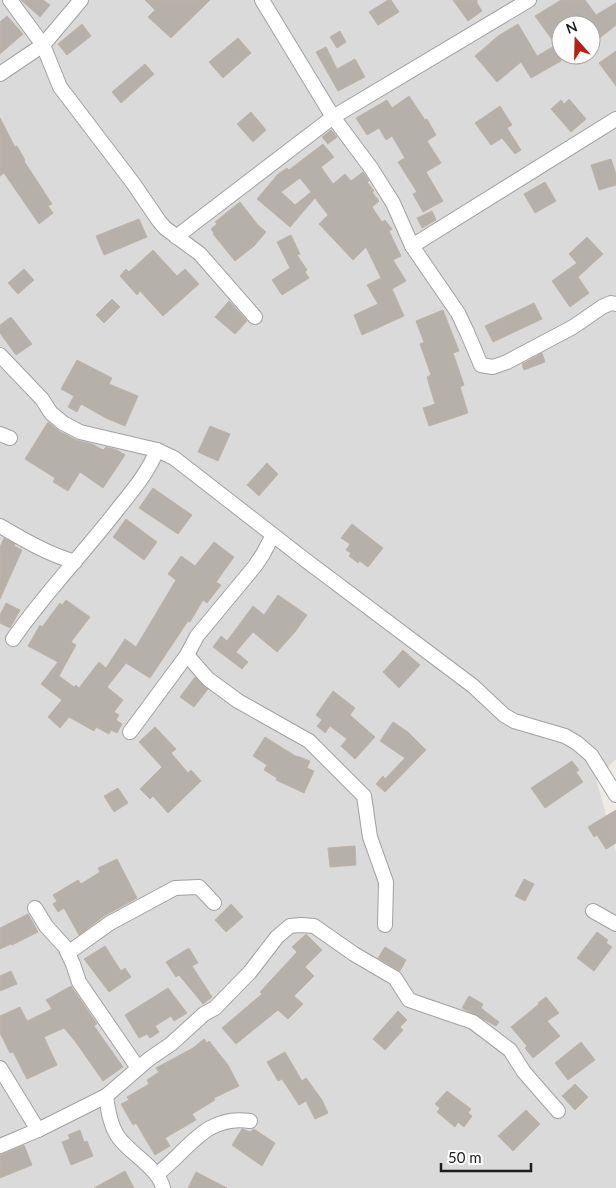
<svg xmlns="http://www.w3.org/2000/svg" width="616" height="1188" font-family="Lato,sans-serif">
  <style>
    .residential { fill: #dbdada; fill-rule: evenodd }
    .building { fill: #b6b0aa; stroke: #bdb3a8; fill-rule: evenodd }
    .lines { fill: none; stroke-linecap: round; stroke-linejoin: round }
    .street-casing { stroke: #a1a1a1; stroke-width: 16 }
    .street { stroke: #fff; stroke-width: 14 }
  </style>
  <rect width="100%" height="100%" fill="#edebe4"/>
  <path class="residential" d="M0,0H616V759L596,779L616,851V1188H0ZM561,25H591V55H561Z"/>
  <g class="building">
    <path d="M21,0H43L50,5L40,17Z"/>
    <path d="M145,0H210L171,38L148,17L155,10Z"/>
    <path d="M388,0H391L399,12L378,25L369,12Z"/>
    <path d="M453,0H477V3L482,11L468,21Z"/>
    <path d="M561,0H585L596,15L616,3V25L591,45V25H561V61L531,78L521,62L497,82L475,56L498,36L518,24L537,56L556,45L535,16Z"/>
    <path d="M7,16L23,34L0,54V22Z"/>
    <path d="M82,24L91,36L67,55L58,44Z"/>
    <path d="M340,31L346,42L337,48L330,37Z"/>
    <path d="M238,38L251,53L223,78L209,62Z"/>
    <path d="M326,47L337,69L355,59L365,77L338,91L316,52Z"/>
    <path d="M616,51V86L599,63Z"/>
    <path d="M145,64L154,74L121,103L112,92Z"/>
    <path d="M409,96L425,120L427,119L436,135L427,141L441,163L426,172L443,201L423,212L413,194L417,192L398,162L405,158L392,136L386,140L379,128L367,135L356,118L387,100L392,108Z"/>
    <path d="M569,99L586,119L571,132L551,109L561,100L564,104Z"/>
    <path d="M500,106L512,125L507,128L521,150L515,154L502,138L491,145L475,123Z"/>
    <path d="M251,112L266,130L253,142L237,124Z"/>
    <path d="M0,118L15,147L17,146L25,160L24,161L52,204L48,206L53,213L39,224L4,173L0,176Z"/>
    <path d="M331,130L337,137L328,144L322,137Z"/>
    <path d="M323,144L334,157L321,167L333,184L345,174L351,181L363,172L369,181L367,182L374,191L372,192L379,201L372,207L382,222L385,220L392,229L389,231L401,256L393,260L406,281L392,289L404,316L362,335L354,315L378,304L367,285L381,278L366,247L353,260L319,224L328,215L315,198L290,227L257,199L278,174L287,168L289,170ZM300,178L311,192L295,205L281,192Z"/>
    <path d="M611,159L616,174V185L599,190L591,165Z"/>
    <path d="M545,182L556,201L535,213L524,194Z"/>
    <path d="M240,202L258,225L266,232L254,246L235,261L213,234L214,233L211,229L217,224L215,222Z"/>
    <path d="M432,211L436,220L422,228L417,218Z"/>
    <path d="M139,219L147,237L104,255L96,236Z"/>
    <path d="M291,235L300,254L297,255L307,270L305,272L309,278L282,295L272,280L290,268L277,242Z"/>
    <path d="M587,237L603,254L578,277L589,293L570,307L552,281L577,263L569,254Z"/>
    <path d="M153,250L177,276L185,269L199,284L163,316L140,291L137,295L120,276L126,269L129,272Z"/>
    <path d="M24,269L34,280L18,294L8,283Z"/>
    <path d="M112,299L120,307L104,323L96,315Z"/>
    <path d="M229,301L247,321L235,334L215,317Z"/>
    <path d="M534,303L542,319L493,342L485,326Z"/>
    <path d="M443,310L459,351L453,353L464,385L460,387L468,413L429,426L423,408L435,404L427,377L431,375L420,344L424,342L416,321Z"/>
    <path d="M11,317L32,344L16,355L0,333V325Z"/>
    <path d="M542,353L545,362L524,370L522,364Z"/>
    <path d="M77,360L112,378L109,384L138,396L125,426L106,418L81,404L77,412L68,407L74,396L61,389Z"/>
    <path d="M48,422L59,431L76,440L92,444L103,450L106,447L117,450L125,455L103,488L80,472L68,491L53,482L55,478L25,459Z"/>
    <path d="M210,426L230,434L218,461L198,452Z"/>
    <path d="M267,463L278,474L259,496L247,485Z"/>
    <path d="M153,488L192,515L178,534L139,508Z"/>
    <path d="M126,519L157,542L144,560L113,537Z"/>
    <path d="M352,524L383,548L368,567L360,561L358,563L349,556L351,553L346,550L350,544L341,538Z"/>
    <path d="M4,538L15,544L14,546L22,550L0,599V547Z"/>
    <path d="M214,542L234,557L216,582L221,585L207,603L203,600L190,622L188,621L150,678L126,663L107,687L123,700L114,712L119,715L116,720L122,724L117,733L111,730L109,734L96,727L94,731L69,717L60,728L48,717L62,700L41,684L58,662L28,646L40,625L42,627L60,603L62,605L66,600L90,617L71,642L76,645L59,676L74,687L76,685L79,688L99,662L106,668L125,639L136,647L176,580L168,574L181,556L195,566Z"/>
    <path d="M278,595L307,615L295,632L277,652L253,632L236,652L248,662L242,669L213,647L221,636L227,641L253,606L264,615Z"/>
    <path d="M6,603L20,610L10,628L0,623V615Z"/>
    <path d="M403,650L420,665L399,688L383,672Z"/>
    <path d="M195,677L208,689L194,707L180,697Z"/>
    <path d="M333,691L355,708L350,715L375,737L355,759L341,746L347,739L330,726L325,733L317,726L322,720L316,715Z"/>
    <path d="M393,722L408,732L426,750L385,792L376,784L383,776L385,779L405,758L380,741Z"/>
    <path d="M155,727L176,749L171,753L188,773L191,770L201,781L168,813L153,796L150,799L140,789L162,767L139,742Z"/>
    <path d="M265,737L297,757V756L310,761L307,768L314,771L304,793L276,780L277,778L264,770L267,765L253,756Z"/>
    <path d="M572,761L579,770L576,772L583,782L545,808L531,788Z"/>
    <path d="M118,788L128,803L114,812L104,796Z"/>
    <path d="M616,810V843L606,849L597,835L594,837L588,827Z"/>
    <path d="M355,846L356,865L330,867L328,848Z"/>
    <path d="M117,859L137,898L104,916L79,935L64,908L58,912L53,904L57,901L53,895L78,880L81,884L100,872L98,868Z"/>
    <path d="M524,879L534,884L525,901L515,896Z"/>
    <path d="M231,904L243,917L226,932L215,920Z"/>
    <path d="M28,914L38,932L12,945L11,944L0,949V928Z"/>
    <path d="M597,932L608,940L606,943L612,947L594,971L577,958Z"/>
    <path d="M306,934L322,950L305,967L314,976L294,996L303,1004L288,1019L278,1010L236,1044L222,1028L262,994L260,992L297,952L292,947Z"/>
    <path d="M105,946L121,971L125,968L131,977L109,992L84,959Z"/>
    <path d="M385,947L406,960L400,971L378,958Z"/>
    <path d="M189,948L198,963L192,966L212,997L203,1004L179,975L176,977L166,962Z"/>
    <path d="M11,971L17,984L0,991V976Z"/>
    <path d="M71,986L97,1024L94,1026L123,1067L103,1081L75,1041L64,1028L44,1037L57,1065L27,1079L13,1052L10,1053L0,1033V1016L20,1007L27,1021L52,1009L46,1000Z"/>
    <path d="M168,988L187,1013L174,1021L171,1016L155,1026L159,1032L150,1038L147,1034L139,1038L125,1015Z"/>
    <path d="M469,996L483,1004L481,1008L499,1022L496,1026L462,1008Z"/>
    <path d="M546,997L559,1013L547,1021L560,1036L533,1058L525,1048L527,1046L511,1027L539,1004L538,1003Z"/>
    <path d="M398,1011L407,1020L400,1027L403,1030L385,1050L373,1039Z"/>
    <path d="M204,1039L207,1043L209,1041L228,1065L239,1086L214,1098L215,1100L192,1114L196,1120L165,1138L170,1146L155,1155L136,1123L133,1125L121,1104L129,1100L127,1097L149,1084L147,1080L159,1072L156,1068L193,1048Z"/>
    <path d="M581,1042L595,1060L568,1080L555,1063Z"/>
    <path d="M285,1052L302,1081L306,1078L322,1100L328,1113L315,1119L306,1101L299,1105L282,1079L278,1081L267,1062Z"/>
    <path d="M575,1084L588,1097L575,1110L562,1096Z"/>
    <path d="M447,1091L471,1109L468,1113L472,1116L464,1127L458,1122L455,1127L437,1112L440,1108L435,1104Z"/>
    <path d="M526,1110L540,1124L513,1151L498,1136Z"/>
    <path d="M242,1129L250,1132L254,1129L275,1143L262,1166L232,1145Z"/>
    <path d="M80,1130L84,1142L87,1141L93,1156L71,1165L62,1142L70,1139L68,1135Z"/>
    <path d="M24,1145L32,1165L0,1178V1155Z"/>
    <path d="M125,1171L134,1188H94Z"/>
    <path d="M196,1172L227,1188H188Z"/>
  </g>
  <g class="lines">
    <g class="street-casing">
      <g id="street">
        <path d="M10,0L43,45L60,87L133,183L159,221L165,228L200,254L255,317"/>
        <path d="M262,0L333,117L371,168L393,203L412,246L458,313L467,332L481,365L493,367L507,362L573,327L602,307L611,303L616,304"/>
        <path d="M0,74L43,45L81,0"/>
        <path d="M176,237L333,117L529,0"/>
        <path d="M412,246L616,119"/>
        <path d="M0,355L42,399L51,413L63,423L80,432L157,450L174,458L304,559L473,686L504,715L514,721L565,736L577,743L591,755L616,795"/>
        <path d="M0,434L10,438"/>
        <path d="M0,526C24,540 48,554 75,562"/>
        <path d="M13,639C44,594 83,554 117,510C132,491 148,473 157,450"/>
        <path d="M187,655L208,679L238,701L309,741L364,796L370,837L386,882L385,925"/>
        <path d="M130,732L187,655L197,636L255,566L263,554L273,535"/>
        <path d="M35,908L46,926L65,947L73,964L79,982L138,1068"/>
        <path d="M593,911L616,924"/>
        <path d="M68,953L110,923L175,888L199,887L214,903"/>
        <path d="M0,1068L38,1130"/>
        <path d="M106,1096C108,1109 110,1126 119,1138C131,1154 159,1169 163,1188"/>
        <path d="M0,1146L38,1130L106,1096L149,1059L171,1044L204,1014L215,1008L250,972L277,937L290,926L301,925L314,926L354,954L395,978L409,1000L473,1022L510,1050L524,1072L558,1111"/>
        <path d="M157,1174C188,1151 205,1114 250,1121"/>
      </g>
    </g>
    <use href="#street" class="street"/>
  </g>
  <g transform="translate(576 40) rotate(340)"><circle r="24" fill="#ffffff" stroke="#a5a5a5"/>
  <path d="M0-4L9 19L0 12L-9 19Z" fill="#b62015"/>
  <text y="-8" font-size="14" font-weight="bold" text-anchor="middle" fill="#1d1d1d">N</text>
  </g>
  <path d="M441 1163v8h90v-8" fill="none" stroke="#1d1d1d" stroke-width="2.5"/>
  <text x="448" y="1163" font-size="15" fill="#1d1d1d" stroke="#ffffff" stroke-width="4" paint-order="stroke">50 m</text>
</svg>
